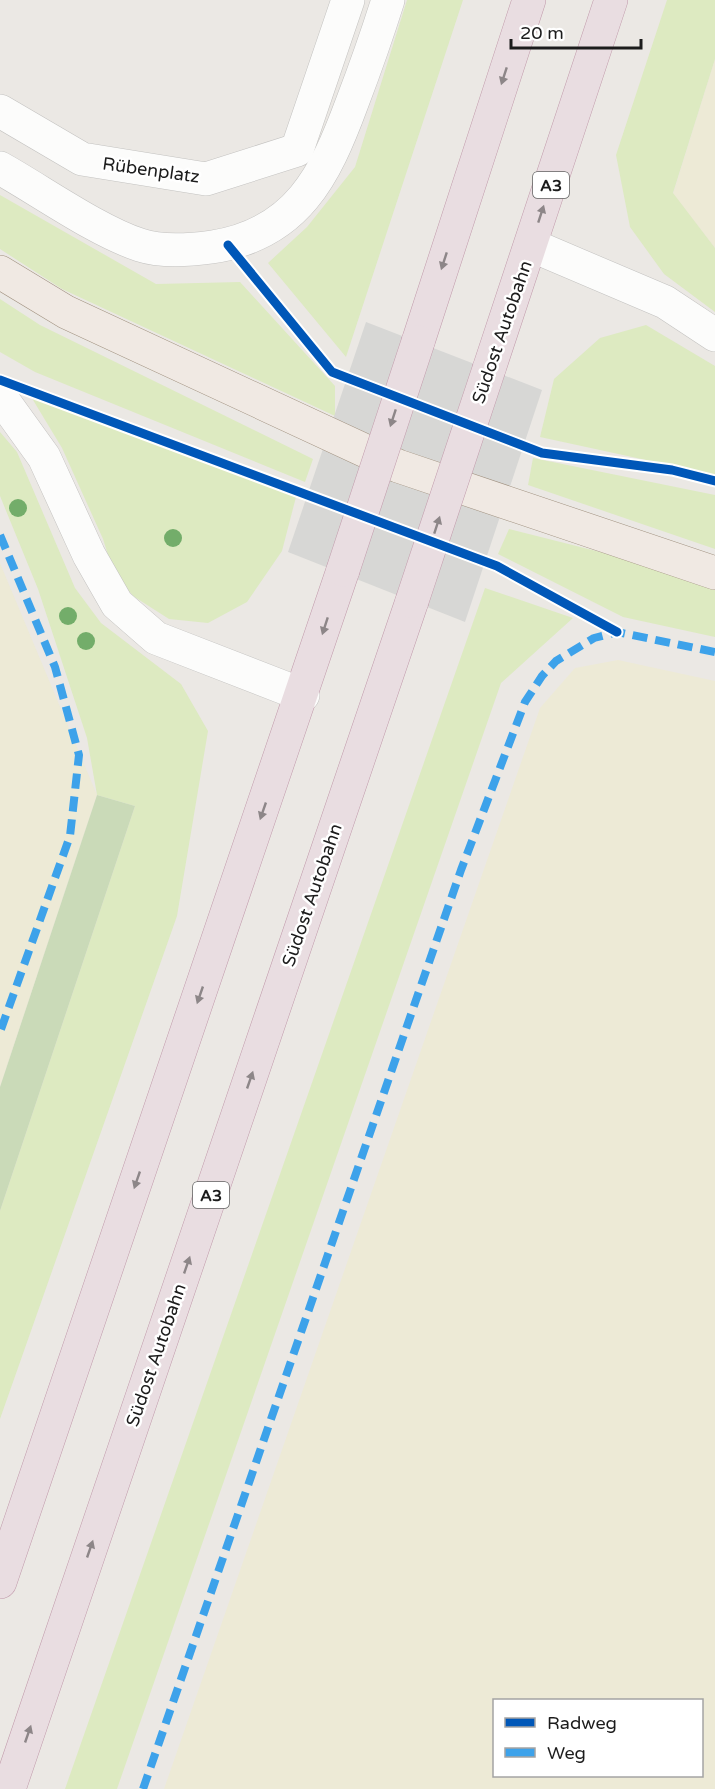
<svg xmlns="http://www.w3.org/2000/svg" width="715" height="1789" font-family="'Varela Round',sans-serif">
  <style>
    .farmland { fill: #edead6; fill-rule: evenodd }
    .grass { fill: #ddeac1 }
    .forest { fill: #cadab8 }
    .pier { fill: #d7d7d5 }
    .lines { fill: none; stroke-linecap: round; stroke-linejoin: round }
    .minor-casing { stroke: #c3c2c0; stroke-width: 34 }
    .major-casing { stroke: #a19281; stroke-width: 34 }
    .highway-casing { stroke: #c19aab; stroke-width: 34 }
    .minor { stroke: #fcfcfb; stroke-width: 33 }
    .major { stroke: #f0e9e3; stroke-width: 33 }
    .highway { stroke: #e9dde1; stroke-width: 33 }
    .highway-bridge-casing { stroke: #c19aab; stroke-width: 34; stroke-linecap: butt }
    .highway-bridge { stroke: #e9dde1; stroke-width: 33 }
    .quiet { stroke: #3da2ea; stroke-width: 8; stroke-dasharray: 15 8; stroke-linecap: butt }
    .cycleway-casing { stroke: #fff; stroke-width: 13 }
    .cycleway { stroke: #0057b8; stroke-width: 9 }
    .tree { fill: #73ad6a }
    .oneway { fill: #8d8688 }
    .labels { text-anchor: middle; stroke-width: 5; stroke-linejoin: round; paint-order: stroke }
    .shield { fill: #fff; stroke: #606060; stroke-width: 1.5 }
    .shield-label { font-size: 16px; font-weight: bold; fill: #1c1c1c }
    .street-label { font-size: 18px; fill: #1c1c1c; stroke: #fff }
  </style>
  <rect width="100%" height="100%" fill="#ebe8e4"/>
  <g class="farmland">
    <path d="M715,59V248L673,194Z"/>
    <path d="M0,563L97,795L0,1087Z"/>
    <path d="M618,660L715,681V1789H164L540,708L575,668ZM494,1700H702V1776H494Z"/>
  </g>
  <g class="grass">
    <path d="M407,0H463L346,357L268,263L307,227L355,167Z"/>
    <path d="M667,0H715V59L673,193L715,248V312L664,274L630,227L616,155Z"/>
    <path d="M0,195L156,284L240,282L335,386V416L62,289L0,249Z"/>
    <path d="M0,299L40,325L313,459L305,482L35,372L0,352Z"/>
    <path d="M646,325L715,366V475L540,437L554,379L600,338Z"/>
    <path d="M30,395L296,497L282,551L247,602L208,623L169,619L133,596L113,571L103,539L62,448Z"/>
    <path d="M0,432L17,452L75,588L101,623L181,684L208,731L177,916L0,1419V1211L135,806L97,795L87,738L38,589L0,496Z"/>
    <path d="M533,458L715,495V549L528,485Z"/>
    <path d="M509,529L715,581V637L623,617L498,554Z"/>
    <path d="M485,588L573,618L501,683L117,1789H65Z"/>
  </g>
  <path class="forest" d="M97,795L135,806L0,1211V1087Z"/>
  <path class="pier" d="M366,322L542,390L465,622L288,552Z"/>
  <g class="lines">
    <g class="minor-casing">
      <g id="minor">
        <path d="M0,111L82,159L206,179L297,150L348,0"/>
        <path d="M0,168C41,191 97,231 140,245C161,252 190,250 212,247C297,234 325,176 352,103C365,69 377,35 388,0"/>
        <path d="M531,245L665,302L715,335"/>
        <path d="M0,396L44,457L89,555L117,604L156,638L303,695"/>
      </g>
    </g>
    <g class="major-casing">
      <path id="major" d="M0,272L66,312L398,466L715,573"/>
    </g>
    <g class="highway-casing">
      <g id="highway">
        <path d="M418,342L529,0"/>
        <path d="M489,369L611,0"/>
        <path d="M0,1582L343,570"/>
        <path d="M9,1789L412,601"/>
      </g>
    </g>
    <use href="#minor" class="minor"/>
    <use href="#major" class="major"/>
    <use href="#highway" class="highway"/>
    <g class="highway-bridge-casing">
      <g id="highway-bridge">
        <path d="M343,570L418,342"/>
        <path d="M412,601L489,369"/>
      </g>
    </g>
    <use href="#highway-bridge" class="highway-bridge"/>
    <g class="quiet">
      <path d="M0,535L55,667L79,755L70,836L0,1032"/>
      <path d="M143,1789L461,870L525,702L542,676L556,661L594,638L617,632L715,652"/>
    </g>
    <g class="cycleway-casing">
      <g id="cycleway">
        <path d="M228,245L332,372L542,453L672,470L715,481"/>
        <path d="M0,380L497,566L617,632"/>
      </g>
    </g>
    <use href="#cycleway" class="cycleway"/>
  </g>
  <g class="tree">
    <circle cx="18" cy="508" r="9"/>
    <circle cx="173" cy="538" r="9"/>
    <circle cx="68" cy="616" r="9"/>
    <circle cx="86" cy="641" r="9"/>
  </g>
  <defs><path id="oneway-solid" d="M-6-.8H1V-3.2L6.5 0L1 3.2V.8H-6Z" transform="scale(1.5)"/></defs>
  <g class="oneway">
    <use href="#oneway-solid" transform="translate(504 76) rotate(108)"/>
    <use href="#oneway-solid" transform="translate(541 214) rotate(-72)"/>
    <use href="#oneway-solid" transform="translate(444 261) rotate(108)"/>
    <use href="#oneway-solid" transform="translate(393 418) rotate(108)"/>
    <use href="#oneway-solid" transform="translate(437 525) rotate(-72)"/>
    <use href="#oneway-solid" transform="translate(325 626) rotate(108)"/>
    <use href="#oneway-solid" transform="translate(263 811) rotate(109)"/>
    <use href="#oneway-solid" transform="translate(200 995) rotate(109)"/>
    <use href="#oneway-solid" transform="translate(250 1080) rotate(-71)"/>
    <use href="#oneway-solid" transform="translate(137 1180) rotate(109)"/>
    <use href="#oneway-solid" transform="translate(187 1265) rotate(-71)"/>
    <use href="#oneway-solid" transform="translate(90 1549) rotate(-71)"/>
    <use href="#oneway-solid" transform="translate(28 1734) rotate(-71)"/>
  </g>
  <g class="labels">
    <g class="shield">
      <rect x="533" y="172" width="36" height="26" rx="4.5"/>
      <rect x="193" y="1182" width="36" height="26" rx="4.5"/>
    </g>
    <g class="shield-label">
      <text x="551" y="191">A3</text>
      <text x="211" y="1201">A3</text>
    </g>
    <g class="street-label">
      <text transform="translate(151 170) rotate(8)" y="6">Rübenplatz</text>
      <text transform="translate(502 332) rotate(-71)" y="6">Südost Autobahn</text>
      <text transform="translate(312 895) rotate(-71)" y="6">Südost Autobahn</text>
      <text transform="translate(156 1355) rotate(-71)" y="6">Südost Autobahn</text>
    </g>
  </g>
  <rect x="493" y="1699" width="210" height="78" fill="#ffffff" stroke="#a4a4a4" stroke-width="1.5"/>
  <rect x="505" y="1718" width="30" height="9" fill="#0057b8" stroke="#a4a4a4" stroke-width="1.5"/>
  <text x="547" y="1729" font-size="18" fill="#1c1c1c">Radweg</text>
  <rect x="505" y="1748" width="30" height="9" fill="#3da2ea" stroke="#a4a4a4" stroke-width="1.5"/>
  <text x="547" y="1759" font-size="18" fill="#1c1c1c">Weg</text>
  <path d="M511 39v9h130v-9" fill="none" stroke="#1c1c1c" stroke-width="3"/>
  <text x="520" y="39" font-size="18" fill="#1c1c1c" stroke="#ffffff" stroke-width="4.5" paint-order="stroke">20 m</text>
</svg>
